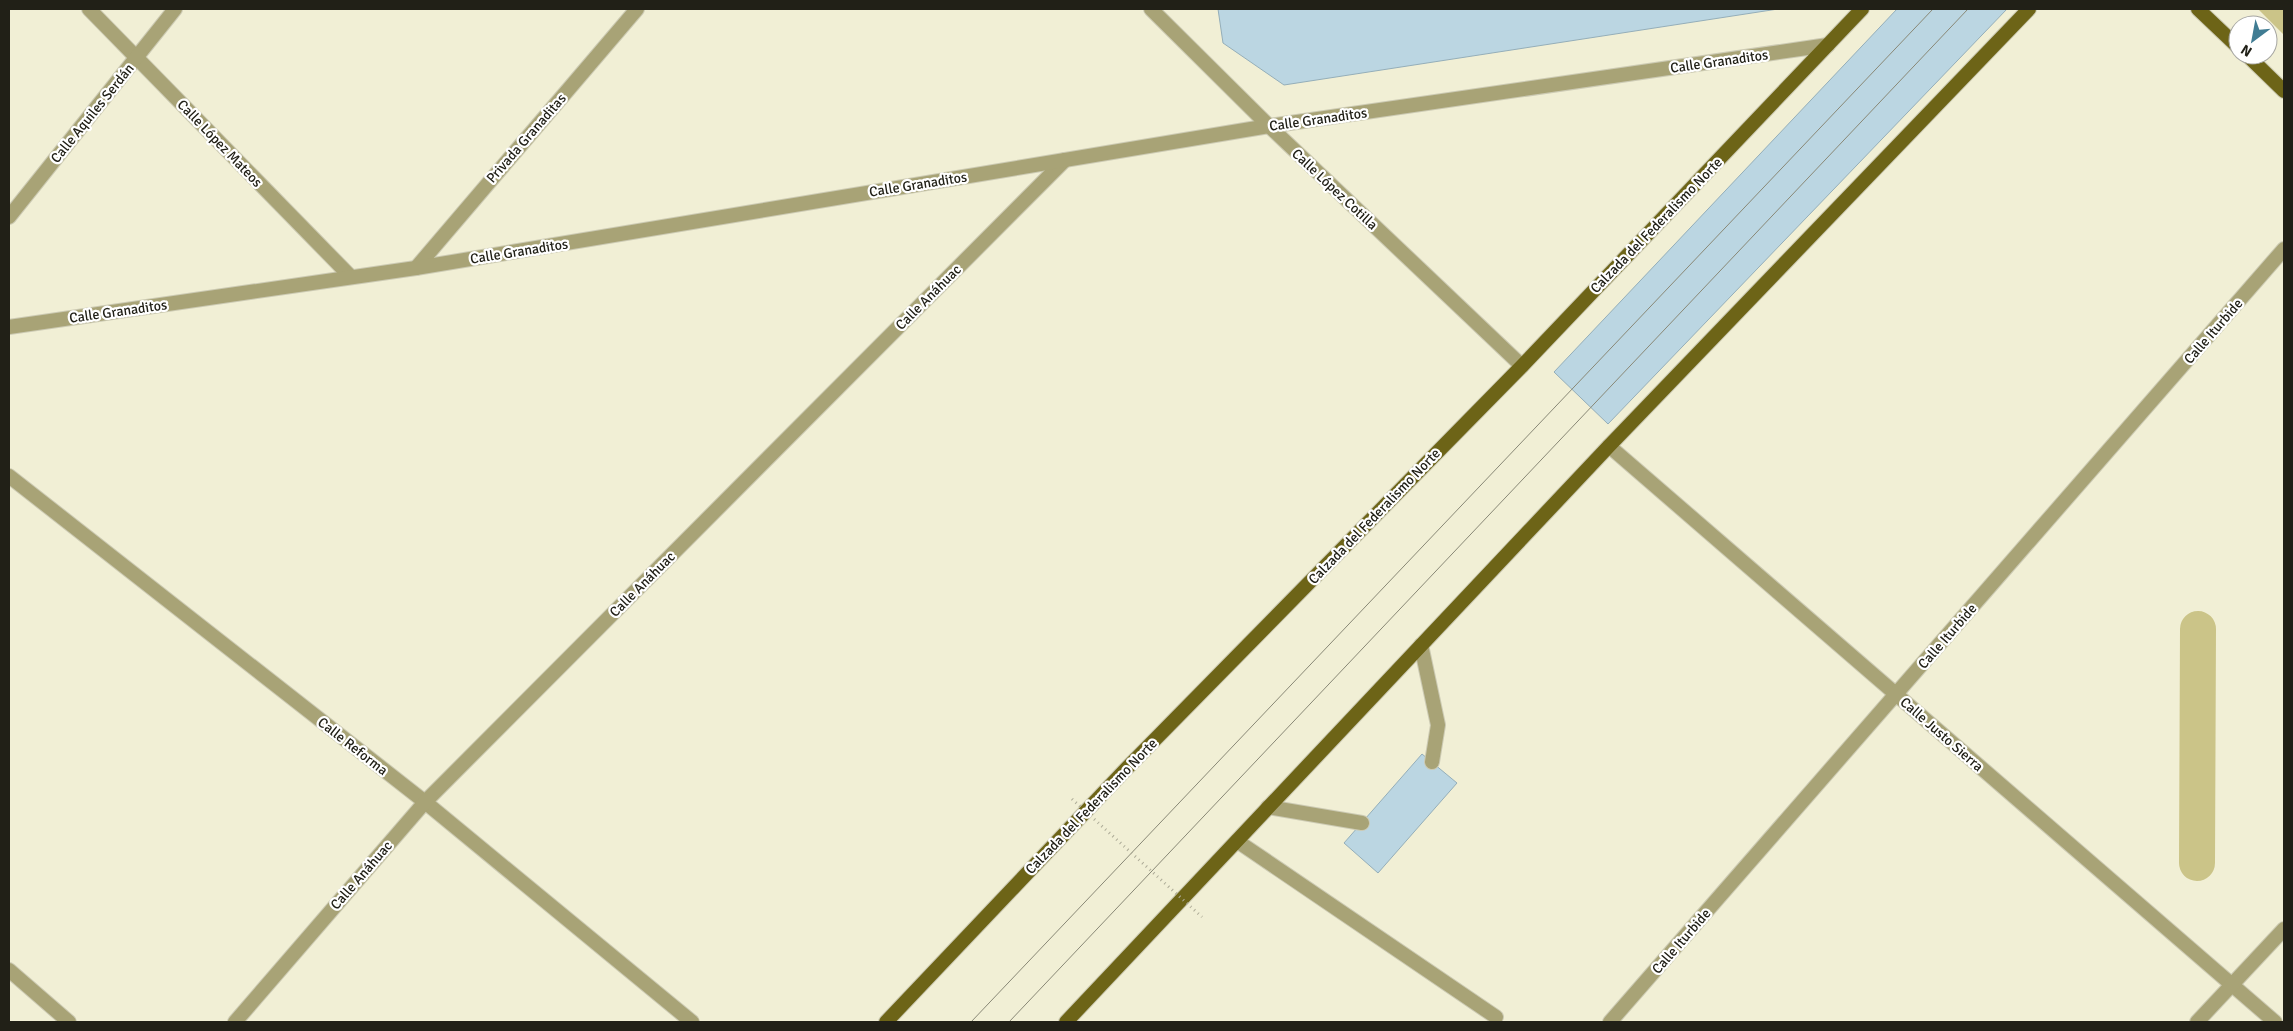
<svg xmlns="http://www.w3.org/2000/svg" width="2293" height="1031" font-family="Signika,sans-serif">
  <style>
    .water { fill: #cbc488 }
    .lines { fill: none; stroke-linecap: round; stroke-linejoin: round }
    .canal { stroke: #cbc488; stroke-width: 36 }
    .building { fill: #bbd6e2; stroke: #94aeb9 }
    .service-casing { stroke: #cccab3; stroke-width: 16 }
    .minor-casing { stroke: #cccab3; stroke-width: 16 }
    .tertiary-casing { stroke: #cccab3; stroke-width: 16 }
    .primary-casing { stroke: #cccab3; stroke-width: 16 }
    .service { stroke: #a8a376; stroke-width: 14 }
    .minor { stroke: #a8a376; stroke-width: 14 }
    .tertiary { stroke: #a8a376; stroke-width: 14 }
    .primary { stroke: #6d6417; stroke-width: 14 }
    .tram { stroke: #898876; stroke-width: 1 }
    .path-bridge { stroke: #aeac98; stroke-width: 3; stroke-dasharray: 1 4; stroke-linecap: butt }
    .labels { text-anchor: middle; stroke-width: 4.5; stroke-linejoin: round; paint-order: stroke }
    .street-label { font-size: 14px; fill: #212017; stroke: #fff }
  </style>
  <rect width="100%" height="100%" fill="#f1efd5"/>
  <path class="water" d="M2258,9H2284V35Z"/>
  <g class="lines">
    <path class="canal" d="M2197,863L2198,629"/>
  </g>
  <g class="building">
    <path d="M1218,9H1778L1284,85L1223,43Z"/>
    <path d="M1897,9H2007L1608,424L1554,372Z"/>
    <path d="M1422,754L1457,783L1378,873L1344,843Z"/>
  </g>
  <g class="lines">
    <g class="service-casing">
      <g id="service">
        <path d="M1421,645L1438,725L1432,762"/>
        <path d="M1268,807L1362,823"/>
        <path d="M1237,841L1496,1017"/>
      </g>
    </g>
    <g class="minor-casing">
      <g id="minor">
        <path d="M89,9L351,277"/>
        <path d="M1151,9L1269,126L1522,366"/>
        <path d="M9,217L175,9"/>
        <path d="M416,268L637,9"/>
        <path d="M1609,446L2275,1022"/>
        <path d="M9,476L425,802L692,1022"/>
        <path d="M235,1022L425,802L1065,160"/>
        <path d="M1610,1022L2284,249"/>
        <path d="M2197,1022L2284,929"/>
      </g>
    </g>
    <g class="tertiary-casing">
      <g id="tertiary">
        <path d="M9,327L416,268L1269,126L1828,45"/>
        <path d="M9,970L69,1022"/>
      </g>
    </g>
    <g class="primary-casing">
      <g id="primary">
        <path d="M2198,9L2238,47"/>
        <path d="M2247,55L2284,91"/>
        <path d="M886,1022L1126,769L1522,366L1862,9"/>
        <path d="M1066,1022L1609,446L2029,9"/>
      </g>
    </g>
    <use href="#service" class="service"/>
    <use href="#minor" class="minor"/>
    <use href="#tertiary" class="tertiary"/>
    <use href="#primary" class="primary"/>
    <g class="tram">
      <path d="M971,1022L1933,9"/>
      <path d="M1009,1022L1968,9"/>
    </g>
    <path class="path-bridge" d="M1072,799L1202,917"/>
  </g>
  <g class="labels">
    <g class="street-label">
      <text transform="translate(1719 61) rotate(-8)" y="5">Calle Granaditos</text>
      <text transform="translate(92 113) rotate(-51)" y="5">Calle Aquiles Serdán</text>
      <text transform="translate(1318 119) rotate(-8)" y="5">Calle Granaditos</text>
      <text transform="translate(526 138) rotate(-49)" y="5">Privada Granaditas</text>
      <text transform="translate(220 143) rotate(46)" y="5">Calle López Mateos</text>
      <text transform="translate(918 184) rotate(-9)" y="5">Calle Granaditos</text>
      <text transform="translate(1335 189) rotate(43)" y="5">Calle López Cotilla</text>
      <text transform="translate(1656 225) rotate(-46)" y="5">Calzada del Federalismo Norte</text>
      <text transform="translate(519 251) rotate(-9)" y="5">Calle Granaditos</text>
      <text transform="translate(928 297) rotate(-45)" y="5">Calle Anáhuac</text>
      <text transform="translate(118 311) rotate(-8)" y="5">Calle Granaditos</text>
      <text transform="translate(2213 331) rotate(-49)" y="5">Calle Iturbide</text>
      <text transform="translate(1374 516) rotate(-46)" y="5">Calzada del Federalismo Norte</text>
      <text transform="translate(642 584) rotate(-45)" y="5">Calle Anáhuac</text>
      <text transform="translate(1947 636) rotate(-49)" y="5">Calle Iturbide</text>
      <text transform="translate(1942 734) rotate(41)" y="5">Calle Justo Sierra</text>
      <text transform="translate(353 746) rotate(38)" y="5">Calle Reforma</text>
      <text transform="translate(1091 806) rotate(-46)" y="5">Calzada del Federalismo Norte</text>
      <text transform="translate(361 875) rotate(-49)" y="5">Calle Anáhuac</text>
      <text transform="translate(1681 941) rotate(-49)" y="5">Calle Iturbide</text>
    </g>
  </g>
  <rect width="2293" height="1031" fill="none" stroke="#212017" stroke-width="20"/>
  <g transform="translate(2253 40) rotate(212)"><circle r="24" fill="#ffffff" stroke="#a6a6a2"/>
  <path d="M0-4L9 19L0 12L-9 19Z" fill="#407c93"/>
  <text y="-8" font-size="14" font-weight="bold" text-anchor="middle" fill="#212017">N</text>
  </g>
</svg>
